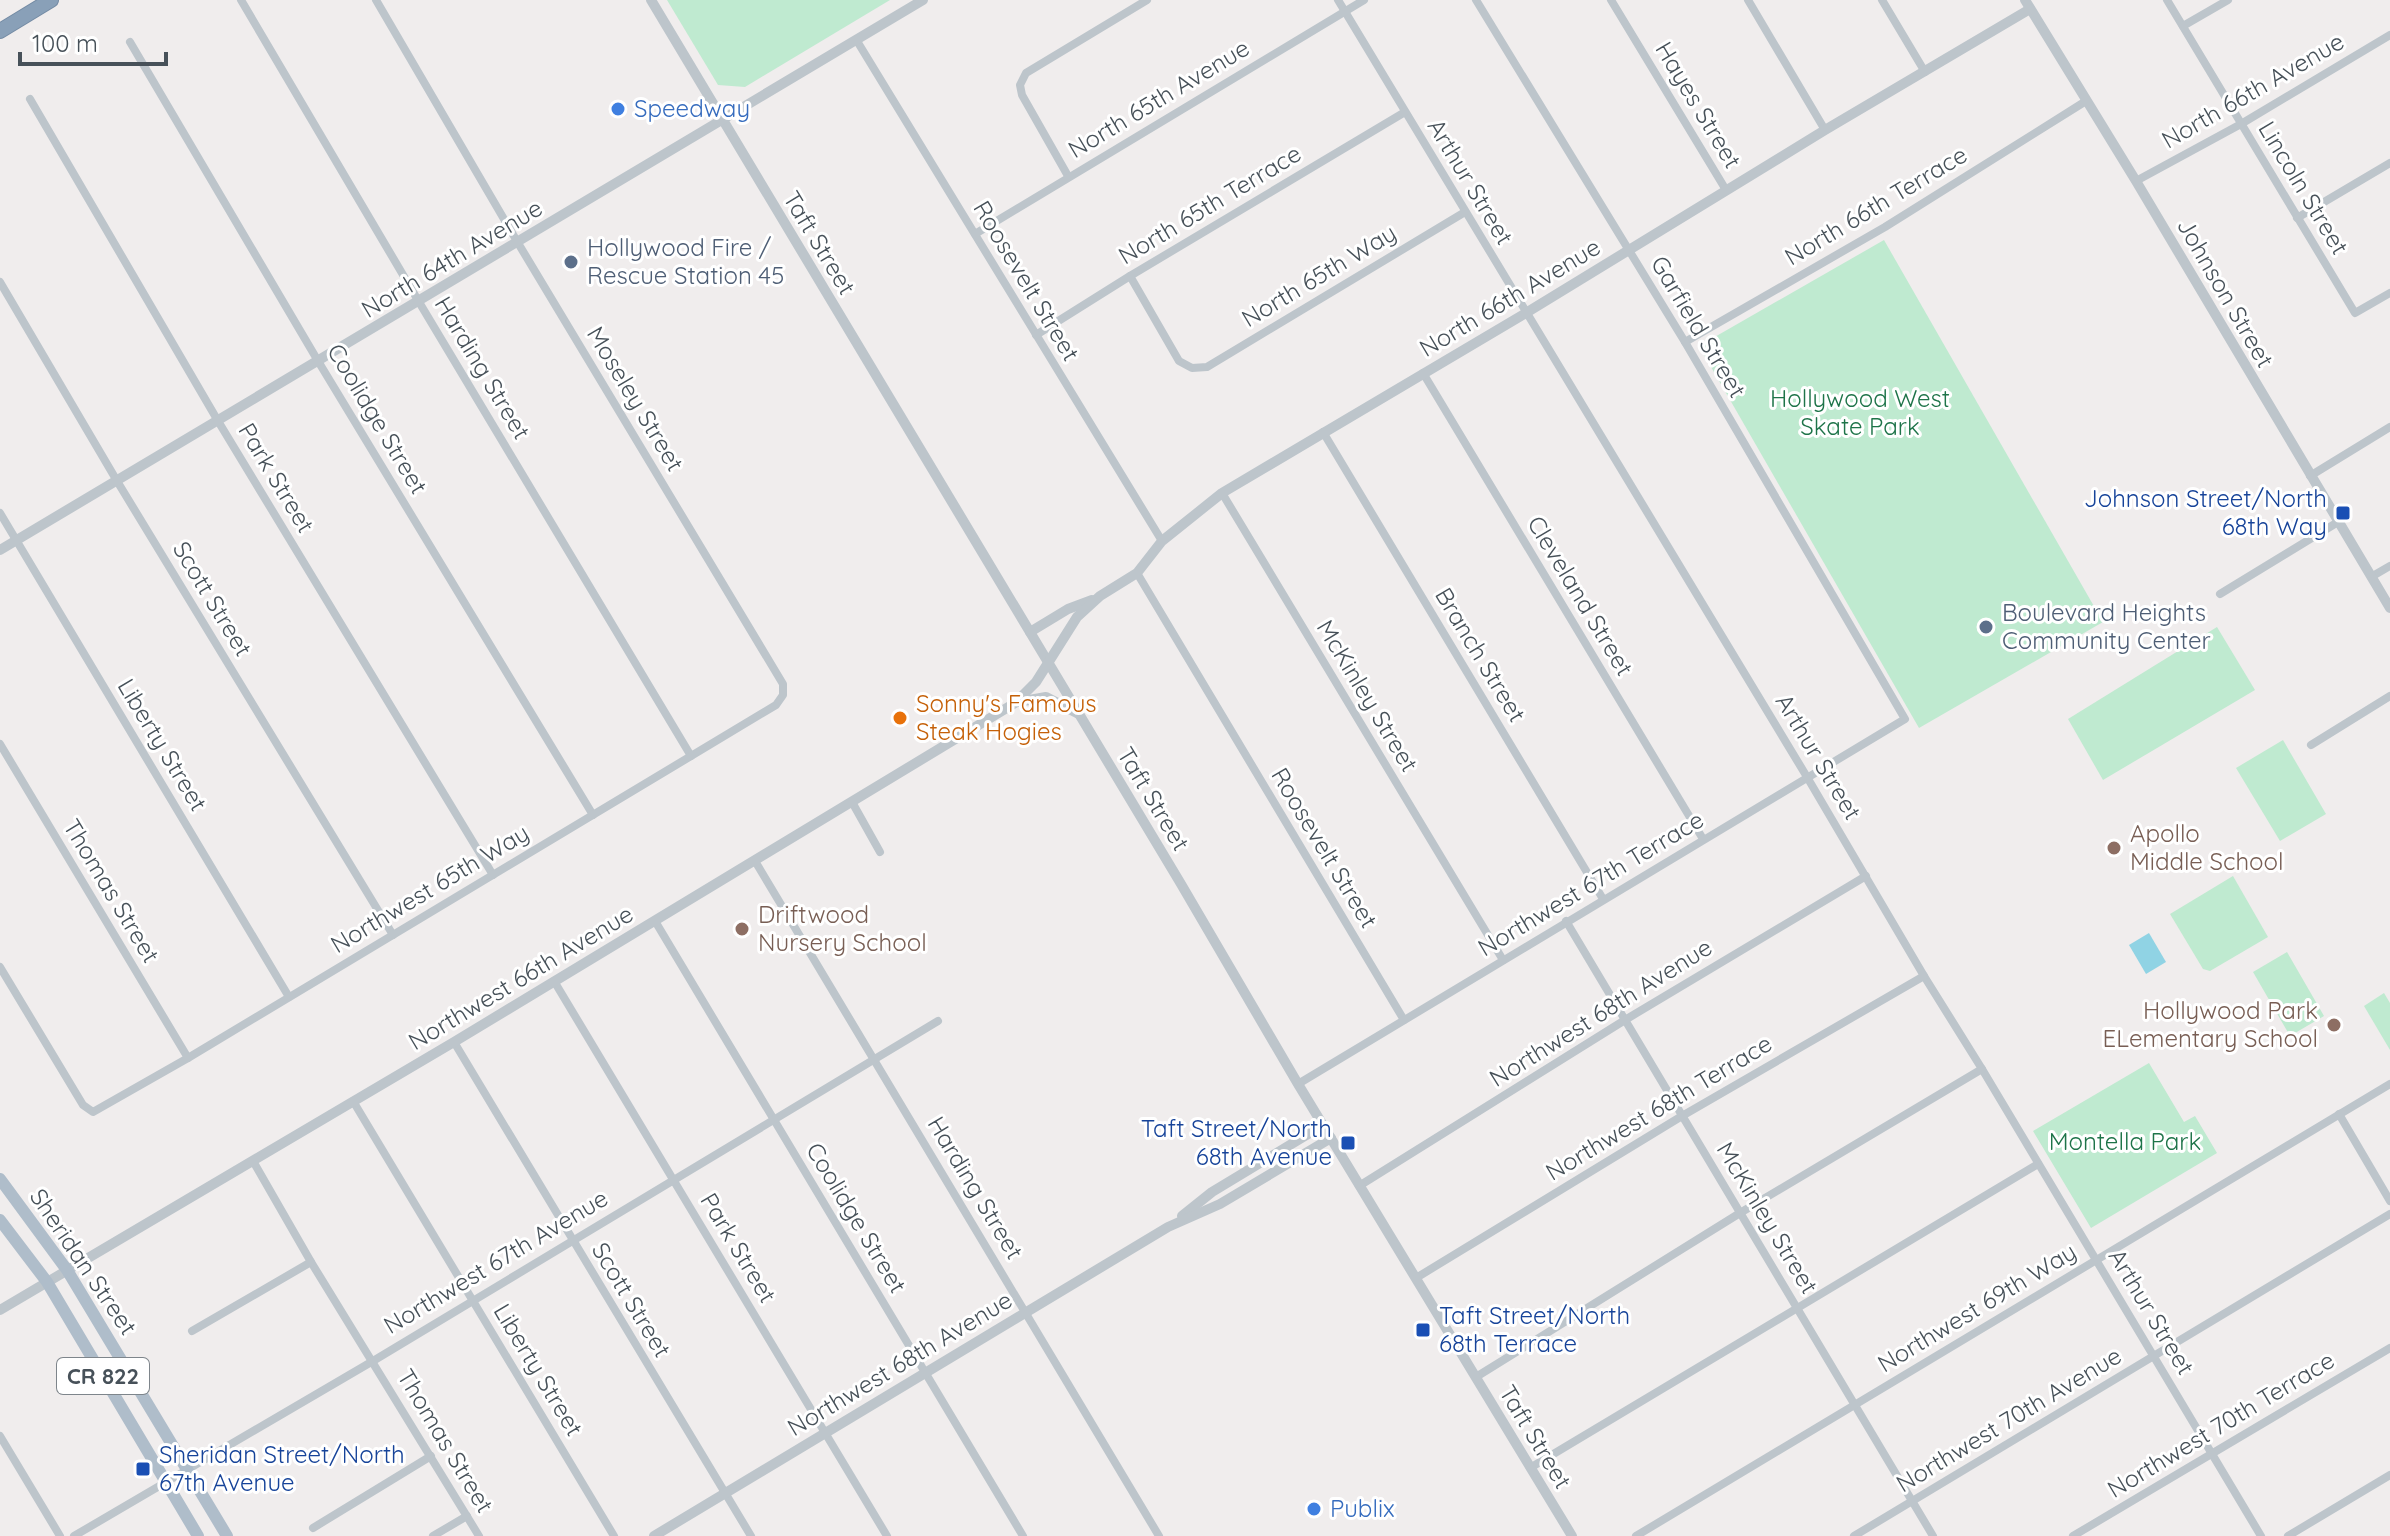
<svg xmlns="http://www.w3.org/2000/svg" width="2390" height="1536" font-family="Quicksand,sans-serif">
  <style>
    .green { fill: #bfead0 }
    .water { fill: #90d3e4 }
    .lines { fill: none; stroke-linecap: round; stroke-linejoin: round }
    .motorway-casing { stroke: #748ba4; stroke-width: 16 }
    .minor { stroke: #bdc5cb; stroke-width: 8 }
    .tertiary { stroke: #bdc5cb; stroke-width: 10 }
    .primary { stroke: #afbdca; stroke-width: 12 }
    .motorway { stroke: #89a0b8; stroke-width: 14 }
    .shop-dot { fill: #3f7fe0; stroke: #fff; stroke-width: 3 }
    .service-dot { fill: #5c6f8a; stroke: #fff; stroke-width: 3 }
    .transit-dot { fill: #1a4fb4; stroke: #fff; stroke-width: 3 }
    .food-dot { fill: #e8710a; stroke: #fff; stroke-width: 3 }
    .education-dot { fill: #8d6e63; stroke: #fff; stroke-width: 3 }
    .labels { text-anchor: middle; stroke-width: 6; stroke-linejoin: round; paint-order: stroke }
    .shield { fill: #fff; stroke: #7e858b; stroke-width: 2 }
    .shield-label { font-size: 22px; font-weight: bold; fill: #475159 }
    .street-label { font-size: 24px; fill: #475159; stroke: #fff }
    .shop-label { font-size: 24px; fill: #366cbe; stroke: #fff; text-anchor: start }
    .service-label { font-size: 24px; fill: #4e5e75; stroke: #fff; text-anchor: start }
    .park-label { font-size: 24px; fill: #1e7449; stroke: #fff }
    .transit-label { font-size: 24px; fill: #164399; stroke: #fff; text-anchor: end }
    .food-label { font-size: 24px; fill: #c56008; stroke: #fff; text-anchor: start }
    .education-label { font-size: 24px; fill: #785e54; stroke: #fff; text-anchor: start }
  </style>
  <rect width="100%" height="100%" fill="#f0eded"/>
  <g class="green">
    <path d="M667,0H890L745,87L718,85Z"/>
    <path d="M1884,240L2103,622L1919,728L1699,346Z"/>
    <path d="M2217,627L2255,690L2103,780L2068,719Z"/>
    <path d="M2283,740L2326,814L2280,841L2236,768Z"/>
    <path d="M2233,876L2268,937L2210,971L2203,969L2170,914Z"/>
    <path d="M2287,952L2324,1016L2290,1036L2253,972Z"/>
    <path d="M2384,993L2390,1003V1050L2364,1006Z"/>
    <path d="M2149,1063L2184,1122L2195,1116L2217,1153L2091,1228L2033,1131Z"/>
  </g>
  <path class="water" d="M2149,933L2166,962L2146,974L2129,945Z"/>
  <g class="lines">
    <g class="motorway-casing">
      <path id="motorway" d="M0,31L51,0"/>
    </g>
    <g class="minor">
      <path d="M241,0L419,302L691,756"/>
      <path d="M1338,0L1807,777L1924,976L1982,1069L2261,1536"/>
      <path d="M1611,0L1726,190"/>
      <path d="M1748,0L1825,130"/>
      <path d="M1882,0L1925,72"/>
      <path d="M2167,0L2355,313L2390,293"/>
      <path d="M2183,26L2228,0"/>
      <path d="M857,41L1162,541"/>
      <path d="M130,42L318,361L593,815"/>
      <path d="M30,99L218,421L493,875"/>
      <path d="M1068,176L1022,95L1020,85L1026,73L1147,0"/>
      <path d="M2136,181L2241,124L2390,35"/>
      <path d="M2297,218L2390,163"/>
      <path d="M975,234L1364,0"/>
      <path d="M1130,276L1179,361L1192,368L1207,367L1465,212"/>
      <path d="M0,282L117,481L393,935"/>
      <path d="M1036,335L1130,276L1405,112"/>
      <path d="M1685,342L1885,227L2086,101"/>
      <path d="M1423,373L1703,839"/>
      <path d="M1323,432L1603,899"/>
      <path d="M2310,476L2390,427"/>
      <path d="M1222,493L1503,960"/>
      <path d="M0,513L289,997"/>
      <path d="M1137,573L1404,1020"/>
      <path d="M2371,577L2390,566"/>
      <path d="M2220,594L2338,522"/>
      <path d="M0,744L188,1058"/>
      <path d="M2311,745L2390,696"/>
      <path d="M852,802L880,852"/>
      <path d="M755,861L1159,1536"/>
      <path d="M655,921L1023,1536"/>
      <path d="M1566,921L1933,1536"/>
      <path d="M0,967L83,1105L93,1112L188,1058L776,705L783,695V684L518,243L376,0"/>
      <path d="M554,981L887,1536"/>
      <path d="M454,1042L751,1536"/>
      <path d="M1298,1084L1905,719L1685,342L1476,0"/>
      <path d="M353,1101L614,1536"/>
      <path d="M2339,1114L2390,1201"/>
      <path d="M253,1161L311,1262L479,1536"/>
      <path d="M1359,1186L1625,1020L1866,876"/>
      <path d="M1416,1278L1682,1116L1924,976"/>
      <path d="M192,1331L311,1262"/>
      <path d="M1476,1377L1740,1213L1982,1069"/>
      <path d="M0,1436L60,1536"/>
      <path d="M1530,1468L2038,1164"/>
      <path d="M313,1528L431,1456"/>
      <path d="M74,1536L373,1361L938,1021"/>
      <path d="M433,1536L467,1516"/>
      <path d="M1636,1536L2390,1084"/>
      <path d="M1854,1536L2390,1214"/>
      <path d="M2073,1536L2390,1348"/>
      <path d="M2288,1536L2390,1475"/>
    </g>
    <g class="tertiary">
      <path d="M651,0L1181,884L1298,1084L1572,1536"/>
      <path d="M2025,0L2136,181L2390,608"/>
      <path d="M0,550L923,0"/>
      <path d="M1030,632L1068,609L1092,600"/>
      <path d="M1018,702L1046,697L1077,713"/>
      <path d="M1182,1216L1212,1192L1323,1125"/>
      <path d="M0,1310L454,1042L1015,703L1036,682L1077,617L1100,596L1137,573L1162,541L1222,493L1526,313L1825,130L2030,9"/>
      <path d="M654,1536L1168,1227L1220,1204L1331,1138"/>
    </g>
    <g class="primary">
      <path d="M0,1179L67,1270L227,1536"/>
      <path d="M0,1220L47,1282L198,1536"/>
    </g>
    <use href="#motorway" class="motorway"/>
  </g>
  <g class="shop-dot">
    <circle cx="618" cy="109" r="8"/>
    <circle cx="1314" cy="1509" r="8"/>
  </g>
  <g class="service-dot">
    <circle cx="571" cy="262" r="8"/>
    <circle cx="1986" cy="627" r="8"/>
  </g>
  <g class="transit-dot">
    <rect x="2335" y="505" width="16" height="16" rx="4"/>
    <rect x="1340" y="1135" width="16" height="16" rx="4"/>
    <rect x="1415" y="1322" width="16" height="16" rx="4"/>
    <rect x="135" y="1461" width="16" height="16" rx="4"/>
  </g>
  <circle class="food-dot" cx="900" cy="718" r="8"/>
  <g class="education-dot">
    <circle cx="2114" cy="848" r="8"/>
    <circle cx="742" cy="929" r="8"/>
    <circle cx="2334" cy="1025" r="8"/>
  </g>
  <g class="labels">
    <rect class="shield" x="57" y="1358" width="92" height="36" rx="6"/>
    <g class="shield-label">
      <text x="103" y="1384">CR 822</text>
    </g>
    <g class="street-label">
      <text transform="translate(2253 91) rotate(-30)" y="8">North 66th Avenue</text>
      <text transform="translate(1159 99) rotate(-31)" y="8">North 65th Avenue</text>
      <text transform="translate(1698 105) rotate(59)" y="8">Hayes Street</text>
      <text transform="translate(1470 182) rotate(59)" y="8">Arthur Street</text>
      <text transform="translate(2303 188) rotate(59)" y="8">Lincoln Street</text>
      <text transform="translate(1210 205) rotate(-31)" y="8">North 65th Terrace</text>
      <text transform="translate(1876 206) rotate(-31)" y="8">North 66th Terrace</text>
      <text transform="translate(819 243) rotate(59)" y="8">Taft Street</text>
      <text transform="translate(452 259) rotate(-31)" y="8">North 64th Avenue</text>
      <text transform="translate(1319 276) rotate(-31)" y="8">North 65th Way</text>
      <text transform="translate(1026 281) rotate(59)" y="8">Roosevelt Street</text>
      <text transform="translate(2225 293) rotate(60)" y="8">Johnson Street</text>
      <text transform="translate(1510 298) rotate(-31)" y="8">North 66th Avenue</text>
      <text transform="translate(1698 327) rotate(59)" y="8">Garfield Street</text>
      <text transform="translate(482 368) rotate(59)" y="8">Harding Street</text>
      <text transform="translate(635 399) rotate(59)" y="8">Moseley Street</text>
      <text transform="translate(377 419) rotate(59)" y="8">Coolidge Street</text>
      <text transform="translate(276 478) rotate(59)" y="8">Park Street</text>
      <text transform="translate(1580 596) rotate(59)" y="8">Cleveland Street</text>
      <text transform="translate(212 599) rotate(59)" y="8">Scott Street</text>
      <text transform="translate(1480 655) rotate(59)" y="8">Branch Street</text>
      <text transform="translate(1367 696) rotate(59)" y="8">McKinley Street</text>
      <text transform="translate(162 745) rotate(59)" y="8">Liberty Street</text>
      <text transform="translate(1818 757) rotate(59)" y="8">Arthur Street</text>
      <text transform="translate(1153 799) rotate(59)" y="8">Taft Street</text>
      <text transform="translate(1324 848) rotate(59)" y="8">Roosevelt Street</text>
      <text transform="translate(1591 884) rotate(-31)" y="8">Northwest 67th Terrace</text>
      <text transform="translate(430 889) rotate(-31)" y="8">Northwest 65th Way</text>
      <text transform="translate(111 891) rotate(59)" y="8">Thomas Street</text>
      <text transform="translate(521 978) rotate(-31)" y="8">Northwest 66th Avenue</text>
      <text transform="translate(1601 1013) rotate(-32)" y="8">Northwest 68th Avenue</text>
      <text transform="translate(1659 1108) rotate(-31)" y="8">Northwest 68th Terrace</text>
      <text transform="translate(975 1188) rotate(59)" y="8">Harding Street</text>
      <text transform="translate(856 1218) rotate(59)" y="8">Coolidge Street</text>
      <text transform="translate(1767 1218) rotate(59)" y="8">McKinley Street</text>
      <text transform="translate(738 1248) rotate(59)" y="8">Park Street</text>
      <text transform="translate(83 1262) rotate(56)" y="8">Sheridan Street</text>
      <text transform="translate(496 1262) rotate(-31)" y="8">Northwest 67th Avenue</text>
      <text transform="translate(631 1300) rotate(59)" y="8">Scott Street</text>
      <text transform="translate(1977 1308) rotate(-31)" y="8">Northwest 69th Way</text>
      <text transform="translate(2151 1312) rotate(59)" y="8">Arthur Street</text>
      <text transform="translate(900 1364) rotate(-31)" y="8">Northwest 68th Avenue</text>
      <text transform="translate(538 1370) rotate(59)" y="8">Liberty Street</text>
      <text transform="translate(2009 1420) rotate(-31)" y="8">Northwest 70th Avenue</text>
      <text transform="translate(2221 1425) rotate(-31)" y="8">Northwest 70th Terrace</text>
      <text transform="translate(1535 1437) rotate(59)" y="8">Taft Street</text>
      <text transform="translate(445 1441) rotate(59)" y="8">Thomas Street</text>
    </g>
    <g class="shop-label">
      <text x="634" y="117">Speedway</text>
      <text x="1330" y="1517">Publix</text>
    </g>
    <g class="service-label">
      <text x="587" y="256">Hollywood Fire /<tspan x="587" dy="28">Rescue Station 45</tspan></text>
      <text x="2002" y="621">Boulevard Heights<tspan x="2002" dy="28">Community Center</tspan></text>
    </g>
    <g class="park-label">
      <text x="1860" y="407">Hollywood West<tspan x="1860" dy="28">Skate Park</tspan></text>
      <text x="2125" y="1150">Montella Park</text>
    </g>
    <g class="transit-label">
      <text x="2327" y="507">Johnson Street/North<tspan x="2327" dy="28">68th Way</tspan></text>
      <text x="1332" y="1137">Taft Street/North<tspan x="1332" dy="28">68th Avenue</tspan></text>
      <text x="1439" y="1324" text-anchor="start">Taft Street/North<tspan x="1439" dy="28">68th Terrace</tspan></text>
      <text x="159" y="1463" text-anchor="start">Sheridan Street/North<tspan x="159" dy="28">67th Avenue</tspan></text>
    </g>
    <g class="food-label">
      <text x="916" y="712">Sonny's Famous<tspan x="916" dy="28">Steak Hogies</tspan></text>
    </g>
    <g class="education-label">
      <text x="2130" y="842">Apollo<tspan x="2130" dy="28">Middle School</tspan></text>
      <text x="758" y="923">Driftwood<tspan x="758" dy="28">Nursery School</tspan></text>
      <text x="2318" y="1019" text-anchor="end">Hollywood Park<tspan x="2318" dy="28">ELementary School</tspan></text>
    </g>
  </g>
  <path d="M20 52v12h146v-12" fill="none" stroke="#475159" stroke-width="4"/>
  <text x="32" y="52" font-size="24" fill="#475159" stroke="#ffffff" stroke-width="6" paint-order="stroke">100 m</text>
</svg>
